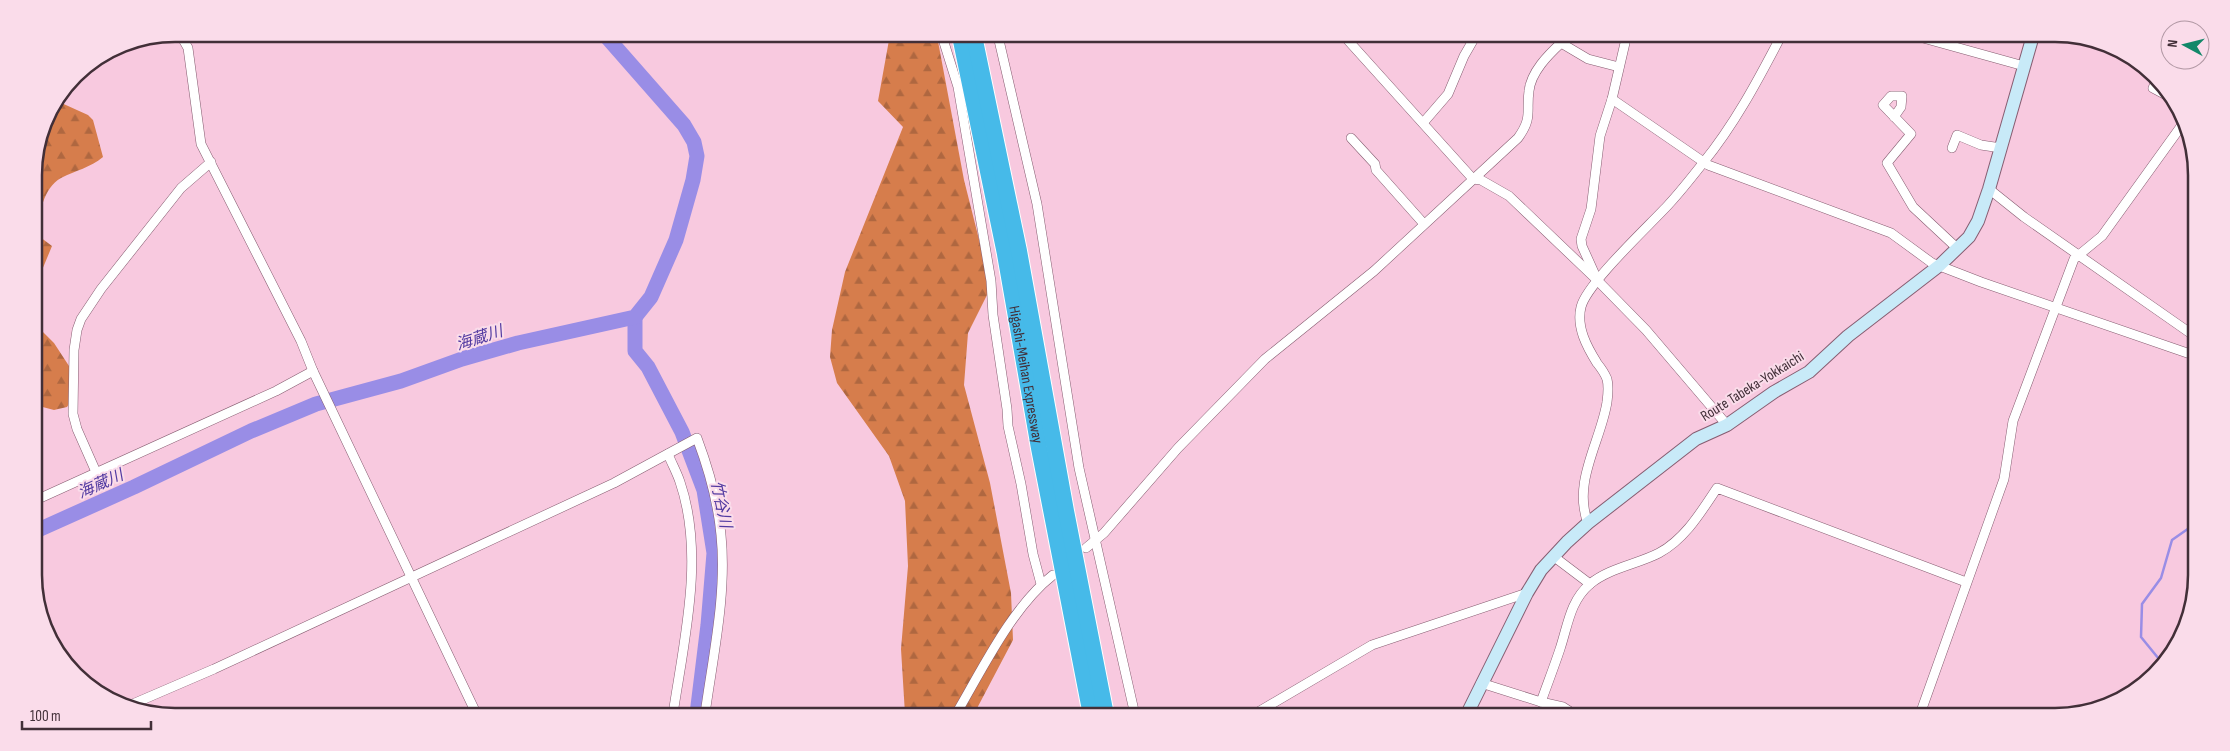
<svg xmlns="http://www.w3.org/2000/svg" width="2230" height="751" font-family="'Sofia Sans Condensed','Noto Sans JP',sans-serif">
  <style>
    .forest { fill: url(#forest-firs) }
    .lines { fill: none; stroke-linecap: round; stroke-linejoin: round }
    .stream { stroke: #998de6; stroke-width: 2.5 }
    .river { stroke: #998de6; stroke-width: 15 }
    .street-casing { stroke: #865d71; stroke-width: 10 }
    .secondary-casing { stroke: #865d71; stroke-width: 14 }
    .highway-casing { stroke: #fff; stroke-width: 18 }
    .street { stroke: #fff; stroke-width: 9 }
    .secondary { stroke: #c8eaf8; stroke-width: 12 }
    .highway { stroke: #46bae9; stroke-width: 16 }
    .labels { text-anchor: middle; stroke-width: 4; stroke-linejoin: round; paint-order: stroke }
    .street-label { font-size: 15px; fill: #422f38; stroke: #fadcea }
    .water-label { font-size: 16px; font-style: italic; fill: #523aa1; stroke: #fadcea }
    .rim { fill: none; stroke: #422f38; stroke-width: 2.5 }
  </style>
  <defs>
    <pattern id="forest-firs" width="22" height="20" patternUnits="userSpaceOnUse" patternTransform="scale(1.25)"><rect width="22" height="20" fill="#d67d4c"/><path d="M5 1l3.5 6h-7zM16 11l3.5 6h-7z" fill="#af6740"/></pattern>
  </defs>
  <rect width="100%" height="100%" fill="#f8c9df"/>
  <g class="forest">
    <path d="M875,36H937L964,180L991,287L968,333L964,385L990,483L1011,593L1013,640L974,714H905L901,649L908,566L905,501L889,456L837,383L830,357L832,330L845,272L903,127L878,101L889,40Z"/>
    <path d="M57,101L88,115L93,120L103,157C90,168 76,170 61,178C43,188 39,215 36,234L52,246L40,275H35C34,223 25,145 57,101Z"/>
    <path d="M35,300L37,301L36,323L40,329L54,343L69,366L74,396L67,407L54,410L35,405Z"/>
  </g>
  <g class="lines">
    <path class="stream" d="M2163,664L2141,637L2142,604L2161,578L2172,540L2192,526"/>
    <g class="river">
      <path d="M635,317V351L648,367L682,432L704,490L714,553L708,625L697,714"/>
      <path d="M36,531L134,487L251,431L316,404L401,381L462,359L518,343L635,317L651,297L676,240L693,180L697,156L694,142L684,125L605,35"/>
    </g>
    <g class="street-casing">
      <g id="street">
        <path d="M180,34L188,48L201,144L301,341L313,371L476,713"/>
        <path d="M942,36L958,87L991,281L993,315L1007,409L1008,426L1021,484L1033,554L1041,584"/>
        <path d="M998,36L1037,204L1079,468L1135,715"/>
        <path d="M1345,37L1473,179L1481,180L1509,196L1597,280L1646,330L1727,425"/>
        <path d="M1624,37L1625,43L1612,99L1708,165L1891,233L1932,263L1981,282L2193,355"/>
        <path d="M1923,38L2024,66"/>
        <path d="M2157,79L2153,88L2168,96"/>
        <path d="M1894,117L1901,107L1902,96H1891L1883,105L1911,134L1887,163L1913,207L1958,249"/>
        <path d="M1423,123L1448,94L1464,56L1475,37"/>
        <path d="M1351,138L1375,164L1376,170L1424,224"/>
        <path d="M1952,148L1957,135L1981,145L2001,148"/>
        <path d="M1989,189L2024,217L2193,335"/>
        <path d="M1596,277L1582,246L1581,239L1591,209L1600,136L1612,99"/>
        <path d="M668,454C672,464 677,473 680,482C705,555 684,640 673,714"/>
        <path d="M96,472L77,429L73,414L74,350L77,330L81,319L101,289L181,188L211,162"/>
        <path d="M36,500L276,391L313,371"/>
        <path d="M1588,523C1572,482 1601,441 1607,402C1608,394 1609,387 1607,379C1605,374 1601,368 1597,363C1587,347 1576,327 1581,307C1587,283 1650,225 1669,204C1681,191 1692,177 1703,163C1734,125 1757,82 1780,38"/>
        <path d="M1086,548L1104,533L1178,448L1265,359L1374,271L1518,138C1533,117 1526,112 1529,91C1531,72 1548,55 1561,43L1588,59L1619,67"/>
        <path d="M1553,556L1590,584"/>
        <path d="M1481,683L1541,702L1563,707L1577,716"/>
        <path d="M1541,702C1547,685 1554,667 1560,649C1568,625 1570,601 1590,584C1609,568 1638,564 1659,553C1685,539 1701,512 1717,488L1966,582"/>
        <path d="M128,706L214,669L614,483L697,438C709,470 718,501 721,535C727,593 713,656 705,714"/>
        <path d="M956,714C982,670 1012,607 1053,575"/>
        <path d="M1253,715L1372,645L1527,593"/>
        <path d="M1919,717L2004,479L2013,421L2074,259L2102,236L2182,125"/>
      </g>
    </g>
    <g class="secondary-casing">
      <path id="secondary" d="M1466,716L1527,593L1541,570L1567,542L1588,523L1696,439L1727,425L1774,392L1809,372L1848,336L1940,265L1969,237L1978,221L1989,189L2032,39"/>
    </g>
    <g class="highway-casing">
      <g id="highway">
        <path id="s1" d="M960,36L1005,254L1039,448L1091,715"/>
        <path d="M974,36L1019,251L1066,511L1106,715"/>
      </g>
    </g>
    <use href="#street" class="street"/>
    <use href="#secondary" class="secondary"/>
    <use href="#highway" class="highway"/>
  </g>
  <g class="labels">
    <g class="street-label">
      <text dy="5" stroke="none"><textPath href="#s1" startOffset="345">Higashi-Meihan Expressway</textPath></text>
      <text transform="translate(1752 386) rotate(-32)" y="5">Route Tabeka-Yokkaichi</text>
    </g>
    <g class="water-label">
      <text transform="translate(479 337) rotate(-18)" y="6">海蔵川</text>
      <text transform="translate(100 483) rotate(-24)" y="6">海蔵川</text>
      <text transform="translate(722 504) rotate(78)" y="6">竹谷川</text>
    </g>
  </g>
  <path d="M0 0H2230V751H0ZM175 42H2055A133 133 0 0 1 2188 175V575A133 133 0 0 1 2055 708H175A133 133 0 0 1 42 575V175A133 133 0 0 1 175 42Z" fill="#fadcea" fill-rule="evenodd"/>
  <path class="rim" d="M175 42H2055A133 133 0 0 1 2188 175V575A133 133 0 0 1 2055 708H175A133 133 0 0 1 42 575V175A133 133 0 0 1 175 42Z"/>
  <g transform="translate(2185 45) rotate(277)"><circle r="24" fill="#fadcea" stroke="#b097a3"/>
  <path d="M0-4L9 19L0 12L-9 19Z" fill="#128869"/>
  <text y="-8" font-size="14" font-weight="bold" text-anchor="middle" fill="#422f38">N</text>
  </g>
  <path d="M22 721v8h129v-8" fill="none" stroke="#422f38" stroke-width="2.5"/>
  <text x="30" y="721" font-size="15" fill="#422f38" stroke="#fadcea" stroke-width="4" paint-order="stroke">100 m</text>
</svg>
